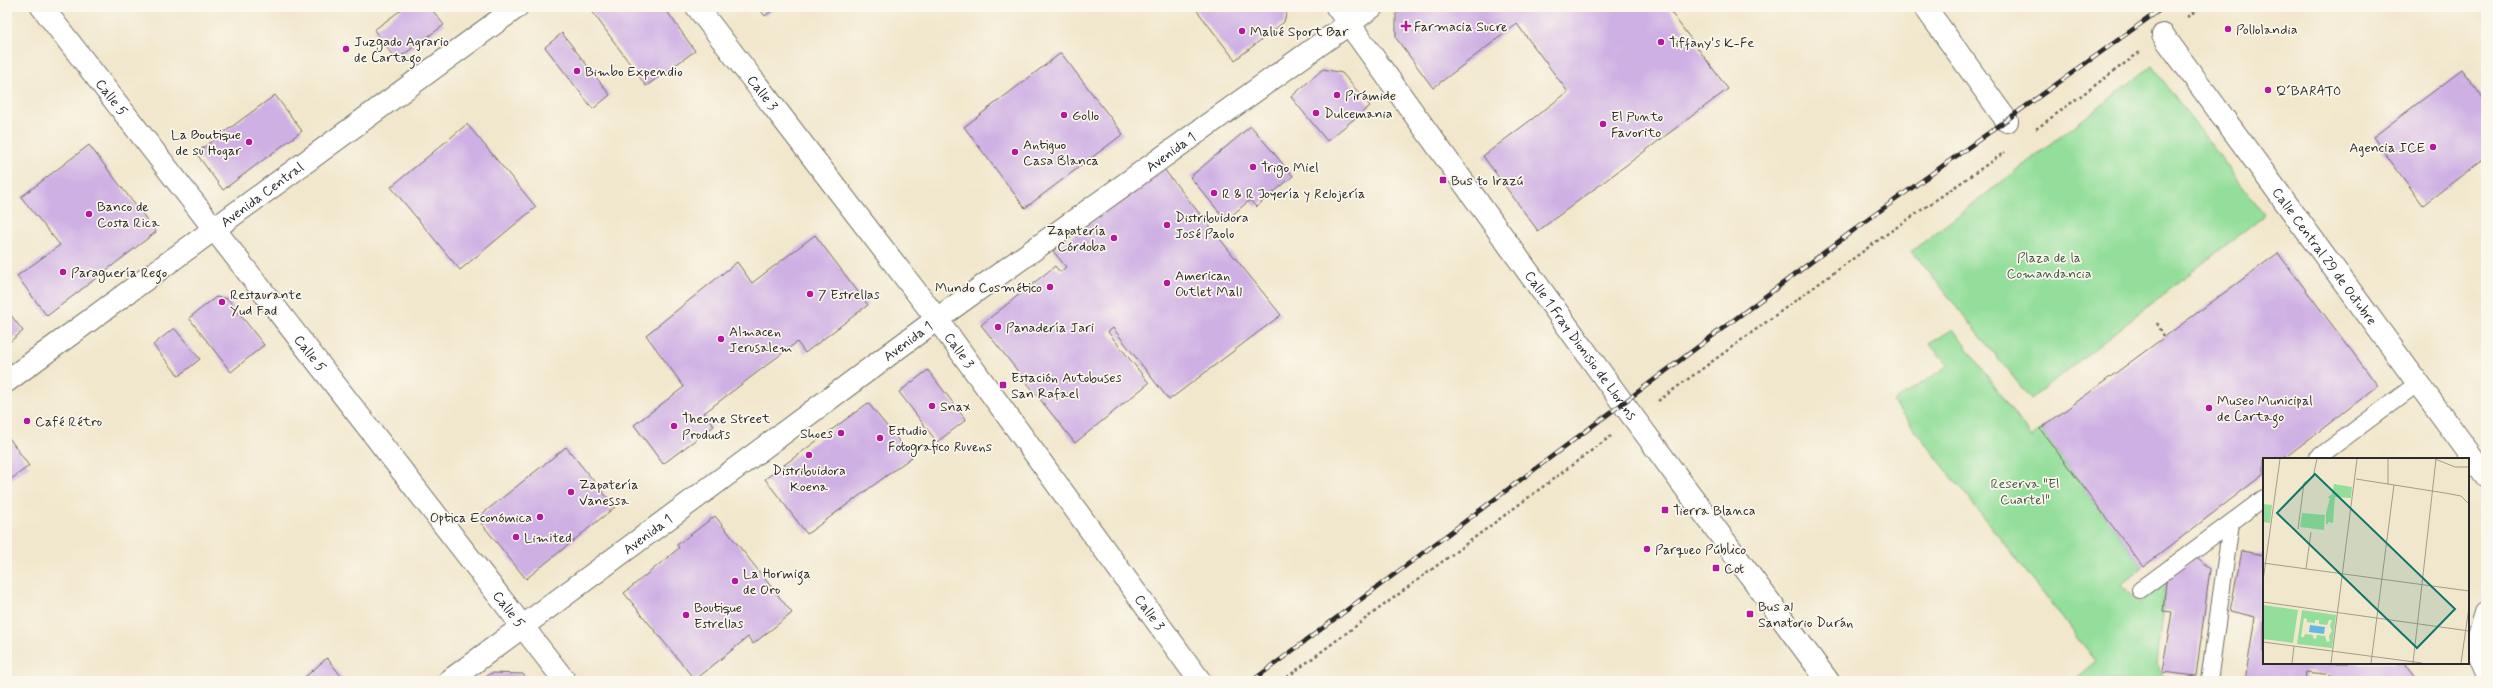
<svg xmlns="http://www.w3.org/2000/svg" width="2493" height="688" font-family="Mynerve,sans-serif">
  <style>
    .green { fill: #93de9a; stroke: #5f8462 }
    .building { fill: #cfb0e4 }
    .lines { fill: none; stroke-linecap: round; stroke-linejoin: round }
    .lane-casing { stroke: #706d63; stroke-width: 18 }
    .street-casing { stroke: #706d63; stroke-width: 24 }
    .secondary-casing { stroke: #706d63; stroke-width: 24 }
    .primary-casing { stroke: #706d63; stroke-width: 24 }
    .path { stroke: #706d63; stroke-width: 2.5; stroke-dasharray: 3 3; stroke-linecap: butt }
    .lane { stroke: #fff; stroke-width: 16 }
    .street { stroke: #fff; stroke-width: 22 }
    .secondary { stroke: #fff; stroke-width: 22 }
    .primary { stroke: #fff; stroke-width: 22 }
    .rail-casing { stroke: #2b2b2b; stroke-width: 4.5 }
    .rail { stroke: #fbf7ec; stroke-width: 3; stroke-dasharray: 9; stroke-linecap: butt }
    .poi-dot { fill: #b5179e; stroke: #fbf7ec; stroke-width: 1.5 }
    .labels { text-anchor: middle; stroke-width: 3.5; stroke-linejoin: round; paint-order: stroke }
    .poi-label { font-size: 14px; fill: #2b2b2b; stroke: #fbf7ec; text-anchor: start }
    .street-label { font-size: 14px; fill: #2b2b2b; stroke: #fbf7ec }
    .park-label { font-size: 14px; fill: #455847; stroke: #fbf7ec }
    .inset-road { fill: none; stroke: #a29c8c; stroke-width: 1 }
    .view { fill: #0f766e; fill-opacity: 0.15; stroke: #0f766e; stroke-width: 2 }
    .inset-edge { fill: none; stroke: #2b2b2b; stroke-width: 2 }
  </style>
  <rect width="100%" height="100%" fill="#fbf7ec"/>
  <filter id="ink" filterUnits="userSpaceOnUse"><feTurbulence type="fractalNoise" baseFrequency=".025" numOctaves="2"/><feDisplacementMap in="SourceGraphic" scale="8" xChannelSelector="R" yChannelSelector="G"/><feConvolveMatrix kernelMatrix="1 2 1 2 8 2 1 2 1" color-interpolation-filters="sRGB"/></filter>
  <filter id="wash" filterUnits="userSpaceOnUse"><feTurbulence type="fractalNoise" baseFrequency=".012" numOctaves="4" result="noise"/><feDisplacementMap in="SourceGraphic" scale="16" xChannelSelector="R" yChannelSelector="G"/><feGaussianBlur stdDeviation="0.9" result="paint"/><feColorMatrix in="noise" values="0 0 0 0 0 0 0 0 0 0 0 0 0 0 0 0 0 1.4 0 .05"/><feComposite in="paint" operator="in"/></filter>
  <g filter="url(#wash)">
    <rect width="100%" height="100%" fill="#f1e7cc"/>
    <g class="green">
      <path d="M2152,66L2264,215L2031,399L1912,251Z"/>
      <path d="M1953,329L2032,438L2040,429L2143,567L2122,584L2139,604L2166,582L2156,664L2166,681H2072L2096,661L1893,402L1949,365L1929,344Z"/>
    </g>
    <g id="blocks">
      <g class="building">
        <path d="M405,7H430L444,25L396,60L374,30Z"/>
        <path d="M589,7H664L695,51L646,86Z"/>
        <path d="M758,7H777L765,16Z"/>
        <path d="M1196,7H1288L1284,22L1235,60L1195,8Z"/>
        <path d="M1406,7H1667L1728,89L1538,231L1483,156L1568,92L1517,24L1433,88L1396,38V14Z"/>
        <path d="M562,33L610,95L593,109L545,47Z"/>
        <path d="M1061,53L1123,134L1025,208L964,127Z"/>
        <path d="M1323,69L1342,73L1370,106L1327,141L1291,97Z"/>
        <path d="M2462,70L2486,102V157L2423,205L2373,137Z"/>
        <path d="M275,95L302,131L223,190L196,153Z"/>
        <path d="M467,124L536,207L460,270L391,187Z"/>
        <path d="M1251,126L1293,176L1256,207L1250,200L1226,220L1190,177Z"/>
        <path d="M89,145L156,232L47,316L17,276L60,245L21,197Z"/>
        <path d="M1163,168L1281,315L1169,400L1113,328L1108,332L1149,383L1075,443L981,325L1055,266L1060,272L1066,267L1053,251Z"/>
        <path d="M815,235L868,305L805,353L797,342L704,413L714,426L663,464L634,425L684,387L646,335L737,262L752,283Z"/>
        <path d="M2278,253L2378,386L2283,459H2264V474L2143,567L2040,429Z"/>
        <path d="M216,297L228,299L264,345L231,372L189,318Z"/>
        <path d="M7,310L23,331L7,344Z"/>
        <path d="M174,328L200,359L179,376L153,345Z"/>
        <path d="M928,370L966,420L937,442L899,392Z"/>
        <path d="M868,403L912,457L807,534L765,479Z"/>
        <path d="M7,435L29,466L7,482Z"/>
        <path d="M566,447L615,507L526,579L477,518Z"/>
        <path d="M715,516L792,613L753,644L748,637L695,680L624,593L679,548L677,545Z"/>
        <path d="M2242,551L2264,555V663H2405L2418,681H2331L2332,675L2306,672L2305,681H2245L2255,617L2230,611Z"/>
        <path d="M2196,556L2210,569L2196,676L2162,672L2172,612L2163,611L2166,582Z"/>
        <path d="M327,658L345,681H299L305,677Z"/>
        <path d="M491,673L523,674L528,681H481Z"/>
      </g>
    </g>
  </g>
  <g filter="url(#ink)">
    <use href="#blocks" fill-opacity="0" stroke="#706d63" stroke-width="1"/>
    <g class="lines">
      <g class="lane-casing">
        <g id="lane">
          <path d="M2316,459L2418,383"/>
          <path d="M2140,590L2264,498"/>
          <path d="M2209,681L2231,523"/>
        </g>
      </g>
      <g class="street-casing">
        <g id="street">
          <path id="s1" d="M697,7L937,319L1200,681"/>
          <path id="s2" d="M1337,7L1622,402L1828,681"/>
          <path d="M1925,7L2007,121"/>
          <path id="s3" d="M2163,35L2486,476"/>
          <path d="M2486,613L2476,646L2486,670"/>
          <path d="M523,627L565,681"/>
        </g>
      </g>
      <g class="secondary-casing">
        <g id="secondary">
          <path id="s4" d="M42,7L523,627"/>
        </g>
      </g>
      <g class="primary-casing">
        <g id="primary">
          <path id="s5" d="M7,381L517,7"/>
          <path id="s6" d="M449,681L937,319L1372,7"/>
        </g>
      </g>
      <g class="path">
        <path d="M2187,17L2201,7"/>
        <path d="M2036,129L2140,52"/>
        <path d="M2157,323L2164,336"/>
        <path d="M1658,401L1884,236L2005,152"/>
        <path d="M1282,681L1611,436"/>
      </g>
      <use href="#lane" class="lane"/>
      <use href="#street" class="street"/>
      <use href="#secondary" class="secondary"/>
      <use href="#primary" class="primary"/>
      <g class="rail-casing">
        <path id="rail" d="M1252,681L1870,218L2164,7"/>
      </g>
      <use href="#rail" class="rail"/>
    </g>
  </g>
  <g class="poi-dot">
    <path d="M1404 20h4v4h4v4h-4v4h-4v-4h-4v-4h4z"/>
    <circle cx="2228" cy="29" r="4"/>
    <circle cx="1242" cy="31" r="4"/>
    <circle cx="1661" cy="42" r="4"/>
    <circle cx="346" cy="49" r="4"/>
    <circle cx="577" cy="71" r="4"/>
    <circle cx="2268" cy="90" r="4"/>
    <circle cx="1337" cy="95" r="4"/>
    <circle cx="1316" cy="113" r="4"/>
    <circle cx="1064" cy="115" r="4"/>
    <circle cx="1603" cy="124" r="4"/>
    <circle cx="249" cy="142" r="4"/>
    <circle cx="2433" cy="147" r="4"/>
    <circle cx="1015" cy="152" r="4"/>
    <circle cx="1253" cy="167" r="4"/>
    <rect x="1439" y="176" width="8" height="8" rx="2"/>
    <circle cx="1214" cy="193" r="4"/>
    <circle cx="89" cy="214" r="4"/>
    <circle cx="1167" cy="225" r="4"/>
    <circle cx="1114" cy="238" r="4"/>
    <circle cx="63" cy="272" r="4"/>
    <circle cx="1167" cy="283" r="4"/>
    <circle cx="1050" cy="287" r="4"/>
    <circle cx="810" cy="294" r="4"/>
    <circle cx="222" cy="302" r="4"/>
    <circle cx="998" cy="327" r="4"/>
    <circle cx="721" cy="339" r="4"/>
    <rect x="999" y="381" width="8" height="8" rx="2"/>
    <circle cx="932" cy="406" r="4"/>
    <circle cx="2209" cy="408" r="4"/>
    <circle cx="27" cy="421" r="4"/>
    <circle cx="674" cy="426" r="4"/>
    <circle cx="841" cy="433" r="4"/>
    <circle cx="880" cy="438" r="4"/>
    <circle cx="809" cy="455" r="4"/>
    <circle cx="571" cy="492" r="4"/>
    <rect x="1661" y="506" width="8" height="8" rx="2"/>
    <circle cx="540" cy="517" r="4"/>
    <circle cx="516" cy="537" r="4"/>
    <circle cx="1647" cy="549" r="4"/>
    <rect x="1712" y="564" width="8" height="8" rx="2"/>
    <circle cx="735" cy="581" r="4"/>
    <rect x="1746" y="610" width="8" height="8" rx="2"/>
    <circle cx="686" cy="615" r="4"/>
  </g>
  <g class="labels">
    <g class="poi-label">
      <text x="1414" y="31">Farmacia Sucre</text>
      <text x="2236" y="34">Pollolandia</text>
      <text x="1250" y="36">Malué Sport Bar</text>
      <text x="354" y="46">Juzgado Agrario<tspan x="354" dy="16">de Cartago</tspan></text>
      <text x="1669" y="47">Tiffany's K-Fe</text>
      <text x="585" y="76">Bimbo Expendio</text>
      <text x="2276" y="95">Q´BARATO</text>
      <text x="1345" y="100">Pirámide</text>
      <text x="1324" y="118">Dulcemania</text>
      <text x="1072" y="120">Gollo</text>
      <text x="1611" y="121">El Punto<tspan x="1611" dy="16">Favorito</tspan></text>
      <text x="241" y="139" text-anchor="end">La Boutique<tspan x="241" dy="16">de su Hogar</tspan></text>
      <text x="1023" y="149">Antiguo<tspan x="1023" dy="16">Casa Blanca</tspan></text>
      <text x="2425" y="152" text-anchor="end">Agencia ICE</text>
      <text x="1261" y="172">Trigo Miel</text>
      <text x="1451" y="185">Bus to Irazú</text>
      <text x="1222" y="198">R &amp; R Joyería y Relojería</text>
      <text x="97" y="211">Banco de<tspan x="97" dy="16">Costa Rica</tspan></text>
      <text x="1175" y="222">Distribuidora<tspan x="1175" dy="16">José Paolo</tspan></text>
      <text x="1106" y="235" text-anchor="end">Zapatería<tspan x="1106" dy="16">Córdoba</tspan></text>
      <text x="71" y="277">Paraguería Rego</text>
      <text x="1175" y="280">American<tspan x="1175" dy="16">Outlet Mall</tspan></text>
      <text x="1042" y="292" text-anchor="end">Mundo Cosmético</text>
      <text x="230" y="299">Restaurante<tspan x="230" dy="16">Yud Fad</tspan></text>
      <text x="818" y="299">7 Estrellas</text>
      <text x="1006" y="332">Panadería Jari</text>
      <text x="729" y="336">Almacen<tspan x="729" dy="16">Jerusalem</tspan></text>
      <text x="1011" y="382">Estación Autobuses<tspan x="1011" dy="16">San Rafael</tspan></text>
      <text x="2217" y="405">Museo Municipal<tspan x="2217" dy="16">de Cartago</tspan></text>
      <text x="940" y="411">Snax</text>
      <text x="682" y="423">Theone Street<tspan x="682" dy="16">Products</tspan></text>
      <text x="35" y="426">Café Rétro</text>
      <text x="888" y="435">Estudio<tspan x="888" dy="16">Fotografico Ruvens</tspan></text>
      <text x="833" y="438" text-anchor="end">Shoes</text>
      <text x="809" y="475" text-anchor="middle">Distribuidora<tspan x="809" dy="16">Koena</tspan></text>
      <text x="579" y="489">Zapatería<tspan x="579" dy="16">Vanessa</tspan></text>
      <text x="1673" y="515">Tierra Blanca</text>
      <text x="532" y="522" text-anchor="end">Optica Económica</text>
      <text x="524" y="542">Limited</text>
      <text x="1655" y="554">Parqueo Público</text>
      <text x="1724" y="573">Cot</text>
      <text x="743" y="578">La Hormiga<tspan x="743" dy="16">de Oro</tspan></text>
      <text x="1758" y="611">Bus al<tspan x="1758" dy="16">Sanatorio Durán</tspan></text>
      <text x="694" y="612">Boutique<tspan x="694" dy="16">Estrellas</tspan></text>
    </g>
    <g class="street-label">
      <text dy="5" stroke="none"><textPath href="#s1" startOffset="108">Calle 3</textPath></text>
      <text dy="5" stroke="none"><textPath href="#s4" startOffset="114">Calle 5</textPath></text>
      <text dy="5" stroke="none"><textPath href="#s6" startOffset="895">Avenida 1</textPath></text>
      <text dy="5" stroke="none"><textPath href="#s5" startOffset="316">Avenida Central</textPath></text>
      <text dy="5" stroke="none"><textPath href="#s3" startOffset="274">Calle Central 29 de Octubre</textPath></text>
      <text dy="5" stroke="none"><textPath href="#s6" startOffset="571">Avenida 1</textPath></text>
      <text dy="5" stroke="none"><textPath href="#s2" startOffset="417">Calle 1 Fray Dionisio de Llorens</textPath></text>
      <text dy="5" stroke="none"><textPath href="#s1" startOffset="432">Calle 3</textPath></text>
      <text dy="5" stroke="none"><textPath href="#s4" startOffset="438">Calle 5</textPath></text>
      <text dy="5" stroke="none"><textPath href="#s6" startOffset="247">Avenida 1</textPath></text>
      <text dy="5" stroke="none"><textPath href="#s4" startOffset="762">Calle 5</textPath></text>
      <text dy="5" stroke="none"><textPath href="#s1" startOffset="756">Calle 3</textPath></text>
    </g>
    <g class="park-label">
      <text x="2049" y="262">Plaza de la<tspan x="2049" dy="16">Comandancia</tspan></text>
      <text x="2025" y="488">Reserva "El<tspan x="2025" dy="16">Cuartel"</tspan></text>
    </g>
  </g>
  <g transform="translate(2263 458)">
    <rect width="206" height="206" fill="#f1e7cc"/>
    <path d="M71,26L89,29L88,40L72,39L70,65L65,64V66H63V55L67,40H64L69,36ZM0,46L9,47L7,65L0,64ZM39,55L62,57L61,72L37,69ZM0,147L35,152L30,185L0,181ZM39,152L73,157L69,190L34,186ZM41,160L44,161V164L52,165V162H56V166L64,167L66,162H69L67,168L69,173L66,178L67,183L64,184L62,178L54,177L53,181L50,180V177L42,176L41,179H38Z" fill="#93de9a" fill-rule="evenodd"/>
    <path d="M47,167L62,169L61,176L46,174Z" fill="#66b8e2"/>
    <path class="inset-road" d="M125,1V26M172,1L192,9H206M93,21L182,35L198,38L206,46M35,71L41,25L50,19L54,1M0,105L206,133M43,111L48,74M0,123L17,1M159,126L173,1M0,144L206,173M0,184L159,205M29,205L31,188M68,205L94,1M108,205L131,27M150,205L159,126M198,205L206,149"/>
    <path class="view" d="M52,16L192,151L154,190L14,55Z"/>
    <rect width="206" height="206" class="inset-edge"/>
  </g>
  <rect width="2493" height="688" fill="none" stroke="#fbf7ec" stroke-width="24"/>
</svg>
